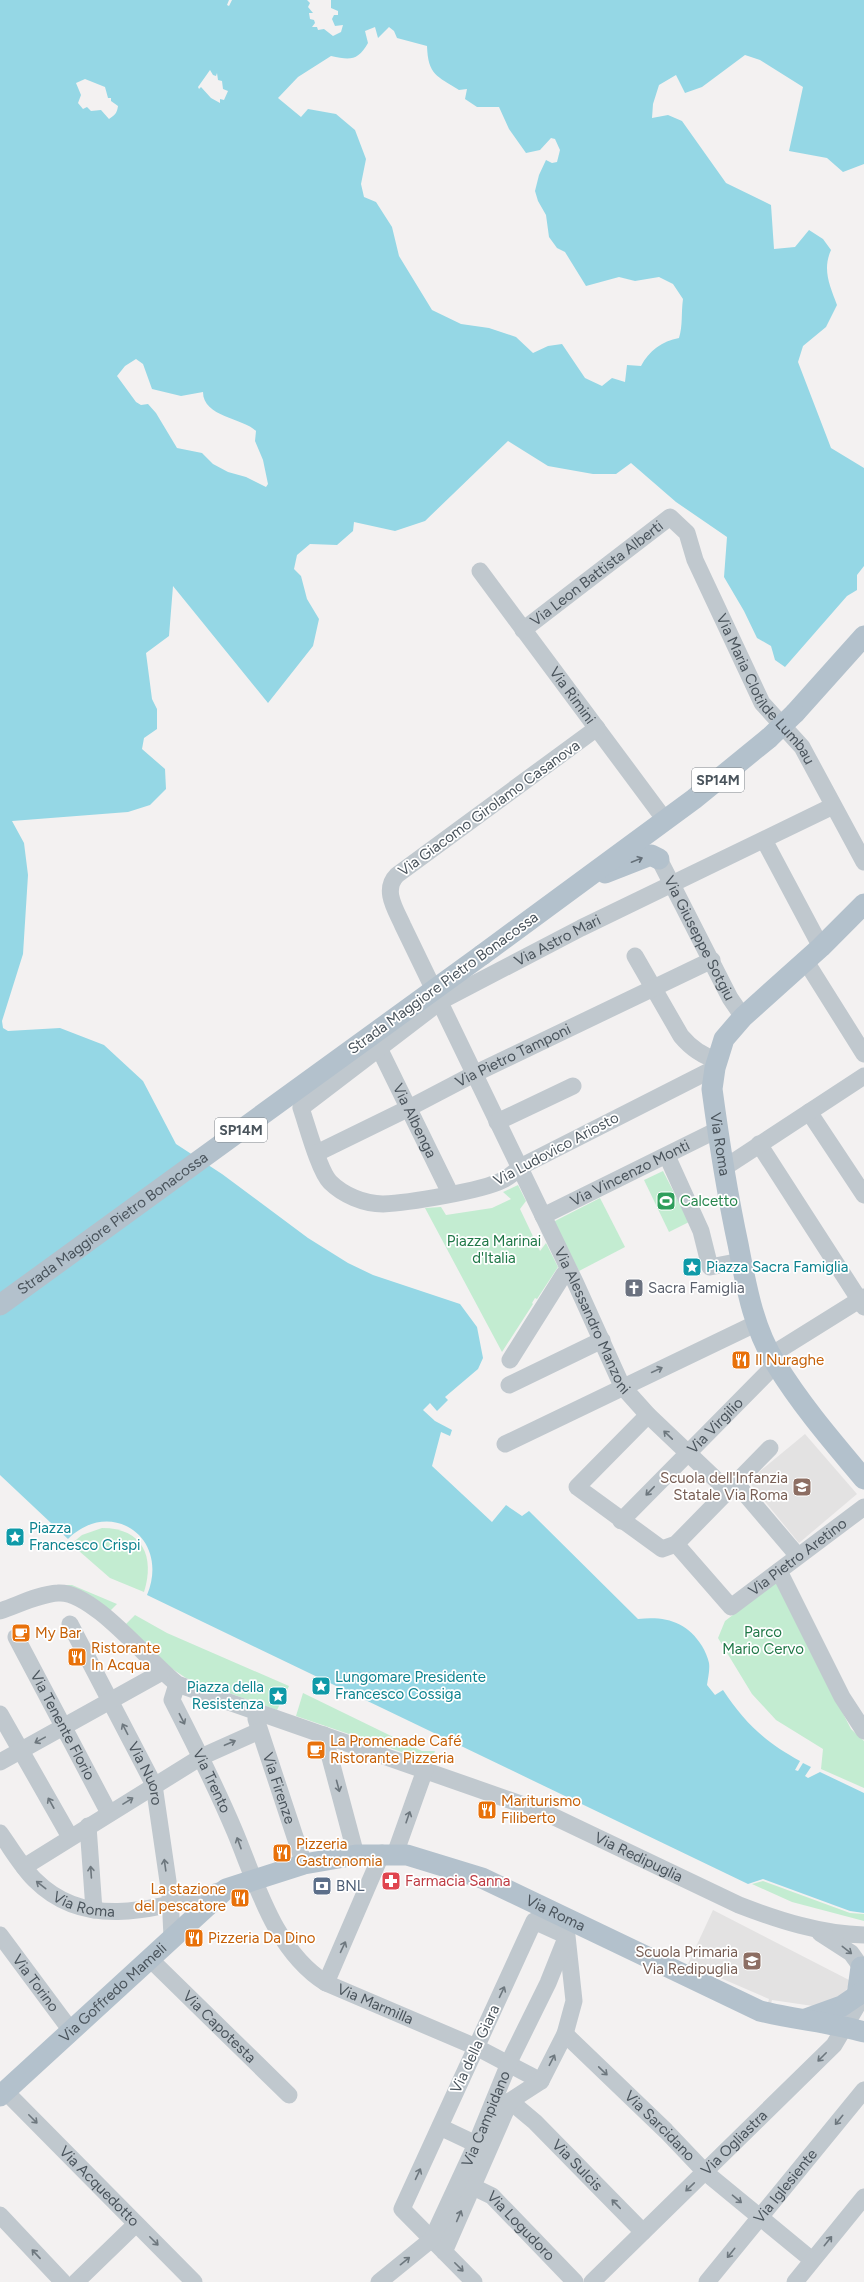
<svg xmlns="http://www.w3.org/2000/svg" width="864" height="2282" font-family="Figtree,sans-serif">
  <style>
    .education { fill: #e3e2e2 }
    .green { fill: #c3ecd1 }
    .water { fill: #95d7e5; fill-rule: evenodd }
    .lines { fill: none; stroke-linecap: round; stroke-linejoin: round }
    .minor { stroke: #c0c8ce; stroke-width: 17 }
    .major { stroke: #b3c1cc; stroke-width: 21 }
    .major-bridge { stroke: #b3c1cc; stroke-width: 21 }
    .oneway { stroke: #646f78 }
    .oneway2 { stroke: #6d777e }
    .labels { text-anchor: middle; stroke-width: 3.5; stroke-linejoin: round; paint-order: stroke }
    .shield { fill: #fff; stroke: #80878d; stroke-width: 1 }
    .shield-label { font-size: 14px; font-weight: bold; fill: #4a545c }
    .street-label { font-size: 15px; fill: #4a545c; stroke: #fff }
    .leisure-label { font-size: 15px; fill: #27864d; stroke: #fff; text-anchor: start }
    .park-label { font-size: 15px; fill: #207848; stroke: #fff }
    .culture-label { font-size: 15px; fill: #0d838f; stroke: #fff; text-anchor: start }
    .worship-label { font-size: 15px; fill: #5b616d; stroke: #fff; text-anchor: start }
    .food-label { font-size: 15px; fill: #c56008; stroke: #fff; text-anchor: start }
    .education-label { font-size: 15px; fill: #785e54; stroke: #fff; text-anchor: end }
    .health-label { font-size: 15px; fill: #be3a42; stroke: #fff; text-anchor: start }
    .service-label { font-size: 15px; fill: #4e5e75; stroke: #fff; text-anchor: start }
  </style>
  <rect width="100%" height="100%" fill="#f3f1f1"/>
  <g class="education">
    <path d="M805,1434L857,1494L799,1543L748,1481Z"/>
    <path d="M713,1910L851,1981L842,1999L813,2006L772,2000L770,2007L767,2006L769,1999L688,1964Z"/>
  </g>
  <g class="green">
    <path d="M663,1171L689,1222L669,1232L644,1180Z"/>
    <path d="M518,1185L526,1201L520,1209L540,1251L546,1243L558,1267L537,1299L535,1298L532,1303L533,1304L502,1352L425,1208L441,1207L446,1215L492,1208L511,1199L503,1192Z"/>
    <path d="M600,1198L625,1247L579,1271L553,1222Z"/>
    <path d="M102,1528C143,1528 155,1557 144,1592L110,1578L71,1544L82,1535Z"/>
    <path d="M776,1582L851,1729L864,1741V1788L821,1769L823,1749L776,1720L752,1694L718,1638L725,1621Z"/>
    <path d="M59,1585H72L117,1604L109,1612Z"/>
    <path d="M135,1615L167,1633L289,1686L277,1710L186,1678L171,1668L126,1624Z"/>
    <path d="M303,1693L422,1751H435L431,1762L296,1716Z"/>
    <path d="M763,1881L850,1913L864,1914V1921L792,1902L752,1884Z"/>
  </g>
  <path class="water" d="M0,0H229L227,5L229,6L232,0H307L310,3L308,7L313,13H309L310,19L314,20L315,23L312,27H317L318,30L324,29L333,36L341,32L343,25L335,26L332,19L334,15H338V11L331,8V0H864V164L843,172L827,158L789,151L803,87L760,60L745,55L702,87L685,93L676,75L659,85L653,104L652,118L668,115L682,121L726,183L771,205L774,249L795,247L809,230L823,239L831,250C822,270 830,286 837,305L826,327L803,346L798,362L831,448L864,468V566L857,575V590L847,596L785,667L775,660L771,646L757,638L744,611L724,577L727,537L676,502L631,463L616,474H593L548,466L508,441L425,521L395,531L354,522L353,531L337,545L310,544L297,555L294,569L301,576L307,599L319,619L313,646L268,703L173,586L169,636L146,653L152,699L157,709V729L144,738L142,749L165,769L166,789L150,805L128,812L12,821L24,843L28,875L23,954L2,1021L3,1028L8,1031L60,1028L104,1045L143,1081L176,1144L222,1174L308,1238L348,1263L373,1275L460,1304L477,1327L483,1358L478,1369L445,1397L448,1400L437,1411L430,1403L423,1410L435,1421L452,1430L450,1436L441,1432L432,1466L492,1522L506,1505L522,1516L529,1511L638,1619C666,1616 687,1622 702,1646C705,1651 708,1658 709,1663C710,1670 708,1678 707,1685L715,1695L723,1690C745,1723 765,1742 800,1761L795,1770L798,1771L803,1763L811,1767L805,1776L808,1778L820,1772L864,1793V1913L850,1911L763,1879L748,1884L147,1595C171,1537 110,1497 68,1539L0,1475ZM375,27L378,38L389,27L394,31L397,38L427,46C428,75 437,76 459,90L467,89L465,99L477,107H499L509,129L526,153L540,150L551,138L555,139L560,150L557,162L552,163L546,160L539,175L535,191L538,201L546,215L549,237L557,248L565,252L586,286L619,277L635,281L659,277L673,284L683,299C681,313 683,325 679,338C662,341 649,351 641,366L627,365L625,382L612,378L602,386L585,378L562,344L548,346L533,353L516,337L489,328L461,324L432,310L399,256L392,227L376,202L364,197L361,184L366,159L355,130L336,114L308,109L301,117L278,98L298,77L331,56C350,60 358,61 368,43L365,31ZM210,70L213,75L216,76L217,73L218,80L222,81L223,89L228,91L224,100L220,99V103L211,98L201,87L199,89L198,87ZM85,79L105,87L108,98H111V101L118,106C117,113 115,115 109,119L101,110L91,111L87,107L83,109L78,103L81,95L76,83ZM136,359L143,364L152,389L181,396L203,392C203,417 243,418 256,431L255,441L263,460L268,484L266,487L246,477L228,472L213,464L202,453L177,448L156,413L148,404L141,405L136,402L117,376L125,366Z"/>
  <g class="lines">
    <g class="minor">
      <path id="s1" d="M480,571L665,820"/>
      <path id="s2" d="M523,630L670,517L687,533L695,560L762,703L802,747L864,862"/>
      <path id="s3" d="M597,728L397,875C382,890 396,910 403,926L576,1284L622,1386L648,1415L727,1490"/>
      <path d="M764,840L821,947"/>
      <path id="s4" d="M659,859L730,998L743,1017"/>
      <path d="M635,956L681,1036C691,1048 702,1056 717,1060"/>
      <path d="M805,960L864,1054"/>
      <path id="s5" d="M379,1048L450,1193"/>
      <path id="s6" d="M715,1068L520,1167C515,1172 509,1177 503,1180C482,1191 407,1203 383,1204C364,1204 343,1195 330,1182C319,1171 307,1125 301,1108L441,1001L581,928L833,806"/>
      <path d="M809,1112L864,1195"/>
      <path d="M497,1122L573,1086"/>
      <path d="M759,1144L864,1307"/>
      <path id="s7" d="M317,1153L409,1108L474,1074L712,960"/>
      <path d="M667,1156L701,1231L710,1267L741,1261"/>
      <path d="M724,1168L864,1076"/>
      <path id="s8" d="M543,1216L717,1130"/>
      <path d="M771,1355L864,1297"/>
      <path d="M510,1360L564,1274L569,1271"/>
      <path d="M509,1385L602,1340"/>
      <path d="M648,1415L577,1487L662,1549L676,1544L770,1448"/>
      <path d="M505,1444L757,1323"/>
      <path d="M735,1482L798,1556"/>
      <path id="s9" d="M621,1521L776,1364"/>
      <path id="s10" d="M676,1544L731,1607L864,1507"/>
      <path d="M779,1571L842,1697L864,1731"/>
      <path id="s11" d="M0,1611C18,1605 39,1594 58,1593C92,1590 149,1662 177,1684L544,1812L739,1905C778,1920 821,1934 864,1935"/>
      <path id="s12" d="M70,1624L154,1785L170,1895L172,1937"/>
      <path id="s13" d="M16,1637L109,1813"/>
      <path id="s14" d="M177,1684L172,1700C194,1743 216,1787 235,1832C257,1885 275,1951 326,1983L476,2047L541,2081"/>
      <path d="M0,1714L70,1837"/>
      <path id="s15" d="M256,1719L304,1864"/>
      <path d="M324,1735L356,1855"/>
      <path d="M0,1762L162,1672"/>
      <path d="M88,1826L94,1910"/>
      <path id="s16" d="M0,1833C11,1848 21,1866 35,1880C89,1934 163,1906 226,1889"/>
      <path d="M395,1854L425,1770"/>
      <path d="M24,1867L201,1757L259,1731"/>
      <path d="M820,1933L851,1953L864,1971"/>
      <path id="s17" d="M0,1935L72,2032"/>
      <path id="s18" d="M150,1959L289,2095"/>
      <path d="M326,1983L382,1853"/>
      <path id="s19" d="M565,2034L666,2131L705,2172L812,2260"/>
      <path id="s20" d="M5,2091L194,2282"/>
      <path id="s21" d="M510,2101L535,2122L643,2232"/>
      <path d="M440,2127L476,2144"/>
      <path id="s22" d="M461,2181L492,2196L575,2282"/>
      <path d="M0,2215L63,2282"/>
      <path d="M444,2252L510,2101L541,2081L565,2034L574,2001L567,1936L534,1921L402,2209L474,2282"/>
      <path d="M76,2282L136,2224"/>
      <path id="s23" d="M379,2282L432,2239L476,2144L512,2056L548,1983L566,1938"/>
      <path id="s24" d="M592,2282L834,2045L864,1994"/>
      <path id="s25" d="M707,2282L864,2090"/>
      <path d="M795,2282L864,2197"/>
    </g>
    <g class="major">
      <path d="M795,713L864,636"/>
      <path d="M605,873L651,855L659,859"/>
      <path id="s26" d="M864,904L821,947L743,1017L724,1039L715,1068L712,1089C719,1141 727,1193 738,1244C746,1285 753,1328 776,1364C801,1405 833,1442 864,1479"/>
      <path d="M482,955L694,799L769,738"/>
      <path d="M857,1996L861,1967"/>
      <path d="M806,2019L842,2006L864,1991"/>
      <path id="s27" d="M0,2096L226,1889L304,1864L356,1855H407L482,1878L760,2011C795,2020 830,2022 864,2032"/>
    </g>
    <g class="major-bridge">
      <path d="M769,738L795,713"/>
      <path id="s28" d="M0,1305L482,955"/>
    </g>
  </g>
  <defs><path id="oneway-shaft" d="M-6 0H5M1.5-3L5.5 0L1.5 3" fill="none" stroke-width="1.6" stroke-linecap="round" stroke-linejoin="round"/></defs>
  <use class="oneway" href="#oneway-shaft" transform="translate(637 860) rotate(-22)"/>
  <g class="oneway2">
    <use href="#oneway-shaft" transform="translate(657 1370) rotate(-25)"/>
    <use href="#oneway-shaft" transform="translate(668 1435) rotate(-136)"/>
    <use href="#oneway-shaft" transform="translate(650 1491) rotate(134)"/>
    <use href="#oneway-shaft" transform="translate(182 1719) rotate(63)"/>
    <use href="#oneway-shaft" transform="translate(125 1729) rotate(-117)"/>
    <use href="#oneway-shaft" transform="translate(40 1740) rotate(151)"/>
    <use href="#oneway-shaft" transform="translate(230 1743) rotate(-23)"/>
    <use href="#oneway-shaft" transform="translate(338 1786) rotate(75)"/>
    <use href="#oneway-shaft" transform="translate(128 1801) rotate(-32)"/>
    <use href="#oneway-shaft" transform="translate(51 1803) rotate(-119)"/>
    <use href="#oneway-shaft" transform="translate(408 1817) rotate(-71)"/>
    <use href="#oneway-shaft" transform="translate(239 1843) rotate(-110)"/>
    <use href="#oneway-shaft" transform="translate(165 1865) rotate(-98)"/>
    <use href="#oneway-shaft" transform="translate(91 1872) rotate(-94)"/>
    <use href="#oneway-shaft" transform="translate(41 1885) rotate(-142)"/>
    <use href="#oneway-shaft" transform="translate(343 1947) rotate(-65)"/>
    <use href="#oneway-shaft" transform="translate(847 1950) rotate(38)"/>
    <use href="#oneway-shaft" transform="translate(502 1992) rotate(-65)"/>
    <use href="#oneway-shaft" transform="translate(822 2057) rotate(135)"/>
    <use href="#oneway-shaft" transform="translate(552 2060) rotate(-63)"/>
    <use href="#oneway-shaft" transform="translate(603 2071) rotate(44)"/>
    <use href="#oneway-shaft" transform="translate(33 2119) rotate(45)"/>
    <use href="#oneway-shaft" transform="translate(839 2120) rotate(129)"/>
    <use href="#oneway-shaft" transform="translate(418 2174) rotate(-65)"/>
    <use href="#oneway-shaft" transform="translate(690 2187) rotate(136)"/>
    <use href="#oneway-shaft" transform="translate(737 2199) rotate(40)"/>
    <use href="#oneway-shaft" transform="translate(616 2204) rotate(-134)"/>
    <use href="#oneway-shaft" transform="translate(459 2216) rotate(-67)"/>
    <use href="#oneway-shaft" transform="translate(154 2241) rotate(45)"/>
    <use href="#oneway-shaft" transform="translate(828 2241) rotate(-51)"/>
    <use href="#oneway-shaft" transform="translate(731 2253) rotate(129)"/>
    <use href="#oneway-shaft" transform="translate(36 2254) rotate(-133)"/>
    <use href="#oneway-shaft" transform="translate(405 2261) rotate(-39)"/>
    <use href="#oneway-shaft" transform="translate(459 2267) rotate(45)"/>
  </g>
  <defs>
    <g id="stadium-square" transform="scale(1)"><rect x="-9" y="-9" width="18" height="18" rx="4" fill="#2e9e5b" stroke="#fff"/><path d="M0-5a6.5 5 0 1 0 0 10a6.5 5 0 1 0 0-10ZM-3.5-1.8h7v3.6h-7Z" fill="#fff"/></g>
    <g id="sight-square" transform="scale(1)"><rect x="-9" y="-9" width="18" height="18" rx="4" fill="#0f9aa8" stroke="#fff"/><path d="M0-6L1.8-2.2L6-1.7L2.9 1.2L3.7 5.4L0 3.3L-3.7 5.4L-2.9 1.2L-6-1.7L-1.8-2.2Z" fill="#fff"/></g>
    <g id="church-square" transform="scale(1)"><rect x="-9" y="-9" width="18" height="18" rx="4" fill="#6b7280" stroke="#fff"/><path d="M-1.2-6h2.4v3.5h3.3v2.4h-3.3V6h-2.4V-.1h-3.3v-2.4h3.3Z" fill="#fff"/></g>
    <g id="restaurant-square" transform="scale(1)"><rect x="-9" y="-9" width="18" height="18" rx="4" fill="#e8710a" stroke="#fff"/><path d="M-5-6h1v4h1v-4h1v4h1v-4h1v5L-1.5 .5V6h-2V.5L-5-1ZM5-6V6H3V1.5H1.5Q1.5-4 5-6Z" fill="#fff"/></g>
    <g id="school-square" transform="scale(1)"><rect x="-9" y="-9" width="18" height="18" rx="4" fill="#8d6e63" stroke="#fff"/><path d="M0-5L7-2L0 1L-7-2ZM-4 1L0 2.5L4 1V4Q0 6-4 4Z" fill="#fff"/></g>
    <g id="cafe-square" transform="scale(1)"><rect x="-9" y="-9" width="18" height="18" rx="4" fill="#e8710a" stroke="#fff"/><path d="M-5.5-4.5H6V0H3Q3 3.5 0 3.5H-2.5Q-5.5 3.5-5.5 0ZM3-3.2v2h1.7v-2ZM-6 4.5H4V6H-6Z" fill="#fff"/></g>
    <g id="pharmacy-square" transform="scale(1)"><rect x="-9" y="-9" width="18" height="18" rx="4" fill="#e0444e" stroke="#fff"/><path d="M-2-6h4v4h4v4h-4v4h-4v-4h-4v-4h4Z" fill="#fff"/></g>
    <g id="bank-square" transform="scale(1)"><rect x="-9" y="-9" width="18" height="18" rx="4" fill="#5c6f8a" stroke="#fff"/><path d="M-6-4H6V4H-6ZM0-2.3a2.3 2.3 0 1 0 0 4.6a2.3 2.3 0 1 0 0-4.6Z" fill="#fff"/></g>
  </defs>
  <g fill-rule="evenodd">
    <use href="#stadium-square" x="666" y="1201"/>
    <use href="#sight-square" x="692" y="1267"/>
    <use href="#church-square" x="634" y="1288"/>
    <use href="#restaurant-square" x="741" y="1360"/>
    <use href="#school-square" x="802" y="1487"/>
    <use href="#sight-square" x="15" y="1537"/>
    <use href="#cafe-square" x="21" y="1633"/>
    <use href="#restaurant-square" x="77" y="1657"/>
    <use href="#sight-square" x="321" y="1686"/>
    <use href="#sight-square" x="278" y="1696"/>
    <use href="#cafe-square" x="316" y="1750"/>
    <use href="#restaurant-square" x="487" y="1810"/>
    <use href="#restaurant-square" x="282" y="1853"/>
    <use href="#pharmacy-square" x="391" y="1881"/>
    <use href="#bank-square" x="322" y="1886"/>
    <use href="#restaurant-square" x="240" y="1898"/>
    <use href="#restaurant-square" x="194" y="1938"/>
    <use href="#school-square" x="752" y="1961"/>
  </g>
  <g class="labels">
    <g class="shield">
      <rect x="692" y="768" width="52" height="24" rx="3"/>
      <rect x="215" y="1118" width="52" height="24" rx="3"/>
    </g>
    <g class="shield-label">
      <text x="718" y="785">SP14M</text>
      <text x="241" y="1135">SP14M</text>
    </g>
    <g class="street-label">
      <text dy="5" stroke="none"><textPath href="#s2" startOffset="93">Via Leon Battista Alberti</textPath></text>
      <text dy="5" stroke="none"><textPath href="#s2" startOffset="385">Via Maria Clotilde Lumbau</textPath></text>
      <text dy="5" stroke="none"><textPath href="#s1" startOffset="155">Via Rimini</textPath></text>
      <text transform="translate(489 808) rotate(-36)" y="5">Via Giacomo Girolamo Casanova</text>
      <text dy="5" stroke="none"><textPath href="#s4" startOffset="89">Via Giuseppe Sotgiu</textPath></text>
      <text dy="5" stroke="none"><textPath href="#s6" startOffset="809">Via Astro Mari</textPath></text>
      <text transform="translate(443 983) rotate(-36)" y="5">Strada Maggiore Pietro Bonacossa</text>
      <text dy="5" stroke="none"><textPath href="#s7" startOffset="219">Via Pietro Tamponi</textPath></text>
      <text dy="5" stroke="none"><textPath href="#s5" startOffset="81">Via Albenga</textPath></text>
      <text dy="5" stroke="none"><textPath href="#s26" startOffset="302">Via Roma</textPath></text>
      <text transform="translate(556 1149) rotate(-28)" y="5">Via Ludovico Ariosto</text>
      <text dy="5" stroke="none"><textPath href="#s8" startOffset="97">Via Vincenzo Monti</textPath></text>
      <text dy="5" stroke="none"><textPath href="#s28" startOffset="139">Strada Maggiore Pietro Bonacossa</textPath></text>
      <text dy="5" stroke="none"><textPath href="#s3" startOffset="741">Via Alessandro Manzoni</textPath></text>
      <text dy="5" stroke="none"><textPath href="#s9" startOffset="134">Via Virgilio</textPath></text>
      <text dy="5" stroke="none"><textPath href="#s10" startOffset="167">Via Pietro Aretino</textPath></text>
      <text dy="5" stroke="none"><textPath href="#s13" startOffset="100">Via Tenente Florio</textPath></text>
      <text dy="5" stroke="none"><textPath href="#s12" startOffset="168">Via Nuoro</textPath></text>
      <text dy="5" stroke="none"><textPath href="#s14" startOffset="107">Via Trento</textPath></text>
      <text dy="5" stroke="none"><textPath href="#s15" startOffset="73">Via Firenze</textPath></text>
      <text dy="5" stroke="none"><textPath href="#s11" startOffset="707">Via Redipuglia</textPath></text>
      <text dy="5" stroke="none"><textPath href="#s16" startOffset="115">Via Roma</textPath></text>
      <text dy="5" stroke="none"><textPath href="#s27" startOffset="652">Via Roma</textPath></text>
      <text dy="5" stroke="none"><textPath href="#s17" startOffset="60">Via Torino</textPath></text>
      <text dy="5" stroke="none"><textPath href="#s27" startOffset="153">Via Goffredo Mameli</textPath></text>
      <text dy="5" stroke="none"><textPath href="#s14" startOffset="396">Via Marmilla</textPath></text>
      <text dy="5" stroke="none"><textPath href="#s18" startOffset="97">Via Capotesta</textPath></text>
      <text transform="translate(475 2049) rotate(-65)" y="5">Via della Giara</text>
      <text dy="5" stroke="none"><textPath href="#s23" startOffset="200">Via Campidano</textPath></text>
      <text dy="5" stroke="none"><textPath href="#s19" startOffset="132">Via Sarcidano</textPath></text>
      <text dy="5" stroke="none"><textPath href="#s24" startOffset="199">Via Ogliastra</textPath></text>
      <text dy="5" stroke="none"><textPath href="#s21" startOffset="93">Via Sulcis</textPath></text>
      <text dy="5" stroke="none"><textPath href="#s25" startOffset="124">Via Iglesiente</textPath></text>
      <text dy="5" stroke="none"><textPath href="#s20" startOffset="134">Via Acquedotto</textPath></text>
      <text dy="5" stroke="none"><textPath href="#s22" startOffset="76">Via Logudoro</textPath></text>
    </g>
    <g class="leisure-label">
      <text x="680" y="1206">Calcetto</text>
    </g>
    <g class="park-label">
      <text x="494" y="1246">Piazza Marinai<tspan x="494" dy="17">d'Italia</tspan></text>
      <text x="763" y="1637">Parco<tspan x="763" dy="17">Mario Cervo</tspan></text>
    </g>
    <g class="culture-label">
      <text x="706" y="1272">Piazza Sacra Famiglia</text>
      <text x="29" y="1533">Piazza<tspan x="29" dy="17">Francesco Crispi</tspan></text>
      <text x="335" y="1682">Lungomare Presidente<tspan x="335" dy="17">Francesco Cossiga</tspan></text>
      <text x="264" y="1692" text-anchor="end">Piazza della<tspan x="264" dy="17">Resistenza</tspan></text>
    </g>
    <g class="worship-label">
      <text x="648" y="1293">Sacra Famiglia</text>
    </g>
    <g class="food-label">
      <text x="755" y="1365">Il Nuraghe</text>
      <text x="35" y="1638">My Bar</text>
      <text x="91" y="1653">Ristorante<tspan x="91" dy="17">In Acqua</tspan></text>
      <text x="330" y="1746">La Promenade Café<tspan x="330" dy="17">Ristorante Pizzeria</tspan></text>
      <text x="501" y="1806">Mariturismo<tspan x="501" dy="17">Filiberto</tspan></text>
      <text x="296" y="1849">Pizzeria<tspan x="296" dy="17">Gastronomia</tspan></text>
      <text x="226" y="1894" text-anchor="end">La stazione<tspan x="226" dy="17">del pescatore</tspan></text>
      <text x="208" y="1943">Pizzeria Da Dino</text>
    </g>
    <g class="education-label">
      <text x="788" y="1483">Scuola dell'Infanzia<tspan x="788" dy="17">Statale Via Roma</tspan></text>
      <text x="738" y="1957">Scuola Primaria<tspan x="738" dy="17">Via Redipuglia</tspan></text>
    </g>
    <g class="health-label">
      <text x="405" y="1886">Farmacia Sanna</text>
    </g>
    <g class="service-label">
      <text x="336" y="1891">BNL</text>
    </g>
  </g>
</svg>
